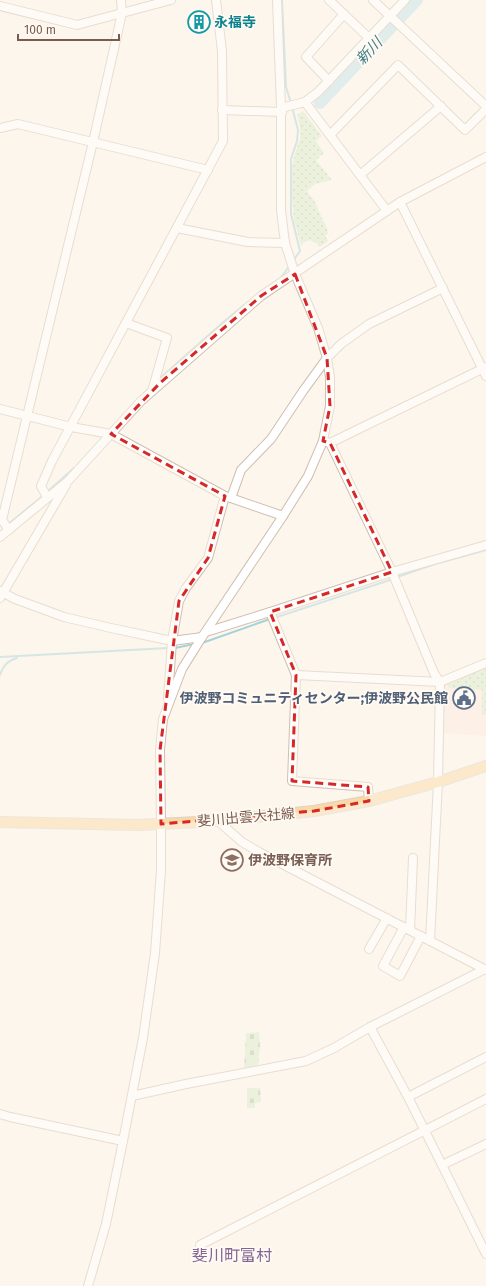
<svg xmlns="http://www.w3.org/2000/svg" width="486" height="1286" font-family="'Fira Sans','Noto Sans JP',sans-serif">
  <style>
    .commercial { fill: #fde8e0 }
    .cemetery { fill: url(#cemetery-stones) }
    .park { fill: url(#park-dots) }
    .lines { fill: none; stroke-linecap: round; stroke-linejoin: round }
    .stream { stroke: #a5d3da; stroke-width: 2 }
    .river { stroke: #bfe3e8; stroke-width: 12 }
    .minor-casing { stroke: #d1beb0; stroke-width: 10 }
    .major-casing { stroke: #dad1cd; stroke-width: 12 }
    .minor { stroke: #fff; stroke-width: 8 }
    .major { stroke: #fbd9a5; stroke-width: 10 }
    .marked { fill: none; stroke: #d62828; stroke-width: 3; stroke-dasharray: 8 5; stroke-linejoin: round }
    .labels { text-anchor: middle; stroke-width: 3.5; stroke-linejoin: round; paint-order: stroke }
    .culture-label { font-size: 14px; font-weight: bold; fill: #0d838f; stroke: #fffaf3; text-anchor: start }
    .service-label { font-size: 14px; font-weight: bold; fill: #4e5e75; stroke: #fffaf3; text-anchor: end }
    .street-label { font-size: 14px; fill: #7a5c4d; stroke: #fffaf3 }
    .education-label { font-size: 14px; font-weight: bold; fill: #785e54; stroke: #fffaf3; text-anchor: start }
    .water-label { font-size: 15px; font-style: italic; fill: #437c86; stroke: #fffaf3 }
    .quarter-label { font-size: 16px; fill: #846695; stroke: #fffaf3 }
  </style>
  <defs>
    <pattern id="cemetery-stones" width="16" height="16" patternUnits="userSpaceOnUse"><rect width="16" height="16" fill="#d8ecc9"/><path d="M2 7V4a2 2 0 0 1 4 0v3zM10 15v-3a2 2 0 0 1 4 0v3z" fill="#b4c2a5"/></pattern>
    <pattern id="park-dots" width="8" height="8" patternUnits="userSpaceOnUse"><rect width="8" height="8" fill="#d8ecc9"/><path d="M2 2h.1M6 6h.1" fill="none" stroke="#b4c2a5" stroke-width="1.8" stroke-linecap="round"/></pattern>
  </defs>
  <rect width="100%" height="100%" fill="#fdf6ec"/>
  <path class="commercial" d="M486,663V736L442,733V682Z"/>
  <g class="cemetery">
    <path d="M259,1032L260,1047L258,1065L244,1069L246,1033Z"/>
    <path d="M247,1088H260L261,1102L255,1103V1108H247Z"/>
  </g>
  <g class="park">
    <path d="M303,111L322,136L316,141L324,153L316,160L332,180L315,184L307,191L315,202L322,218L327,228L328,233L325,236L328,241L320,247C314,240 307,237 301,246L294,220L292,197V166L295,153L300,139V127L297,115Z"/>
    <path d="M486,665V715L482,714V690L449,688L445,681Z"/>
  </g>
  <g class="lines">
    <g class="stream">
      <path d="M282,0L286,87L291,103"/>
      <path d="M292,107L298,130L297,141L291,159V214L300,251L293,261"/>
      <path d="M280,279L290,265"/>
      <path d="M158,380L220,325L244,305"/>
      <path d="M144,393L151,387"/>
      <path d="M47,492L74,468"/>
      <path d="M7,525L44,495"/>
      <path d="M397,577L435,564L486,550"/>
      <path d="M274,618L393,579"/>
      <path d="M202,643L270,619"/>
      <path d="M175,648L194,644"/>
      <path d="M0,657L168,648"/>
      <path d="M0,675C3,666 7,661 17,658"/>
    </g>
    <path class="river" d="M320,103L417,0"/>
    <g class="minor-casing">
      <g id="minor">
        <path d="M329,0L369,38"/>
        <path d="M373,0L486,106"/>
        <path d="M0,6L77,25L171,0"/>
        <path d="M329,81L306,57L344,14"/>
        <path d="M305,102L387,211"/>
        <path d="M281,108L305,102L318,92L405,0"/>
        <path d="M222,110L282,112"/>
        <path d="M0,128L18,124L208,170"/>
        <path d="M330,135L398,65L465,130L486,109"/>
        <path d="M360,175L441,106"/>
        <path d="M400,202L486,376"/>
        <path d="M177,228L248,242L285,243"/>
        <path d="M126,323L167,338L152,391"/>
        <path d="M0,409L71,427L111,434L225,496L283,516"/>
        <path d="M323,441L330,443L392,572L434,673L440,682L438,782L430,941"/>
        <path d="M330,443L486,367"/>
        <path d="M47,497L41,486L52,461L223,141L222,51L216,0"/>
        <path d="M231,498L241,470L271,439L303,391L327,358L341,344L369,324L443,288"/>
        <path d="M9,530L2,520L93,142L122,13L121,0"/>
        <path d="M0,537L68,481L141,401L261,296L400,202L486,157"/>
        <path d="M0,591L15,599L64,617L111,628L172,641L202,637"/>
        <path d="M0,598L66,485"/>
        <path d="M270,612L296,675L292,781L368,787L369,801"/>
        <path d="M206,632L270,612L392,572L486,545"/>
        <path d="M296,675L440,682L486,663"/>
        <path d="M168,699L172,641L179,601L186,588L208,558L225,496"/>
        <path d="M218,821L242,842L259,852L486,970"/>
        <path d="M404,927L383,966L400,976L421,936"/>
        <path d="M410,930L413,858"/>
        <path d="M369,949L387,918"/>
        <path d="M370,1027L408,1097L442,1165L486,1144"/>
        <path d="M132,1096L186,1084L306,1061L334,1048L370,1027L485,969"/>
        <path d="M408,1097L486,1057"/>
        <path d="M0,1114L10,1117L123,1141"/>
        <path d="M442,1165L486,1254"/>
        <path d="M200,1245L486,1099"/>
        <path d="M88,1286L106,1224L123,1141L143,1038L155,953L161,870V824L160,750L163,719L182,669L202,637L283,516L308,476L323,441L330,406V377L327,358L318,328L295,274L285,243L281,210V108L277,0"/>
      </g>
    </g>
    <g class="major-casing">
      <path id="major" d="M0,822L138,825L218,821L314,811L369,801L438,782L486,766"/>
    </g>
    <use href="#minor" class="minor"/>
    <use href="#major" class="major"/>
  </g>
  <path d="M0 0H486V1286H0ZM295,274L327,358L330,406L323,441L330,443L392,572L270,612L296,675L292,781L368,787L369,801L314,811L161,824L160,750L179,601L208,558L225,496L111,434L160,383L261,296Z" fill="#fdf6ec" fill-opacity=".55" fill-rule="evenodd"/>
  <path class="marked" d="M295,274L327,358L330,406L323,441L330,443L392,572L270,612L296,675L292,781L368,787L369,801L314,811L161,824L160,750L179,601L208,558L225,496L111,434L160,383L261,296Z"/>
  <defs>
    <g id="building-ring" transform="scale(1.15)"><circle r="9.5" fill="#fffaf3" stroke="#0f9aa8" stroke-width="1.5"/><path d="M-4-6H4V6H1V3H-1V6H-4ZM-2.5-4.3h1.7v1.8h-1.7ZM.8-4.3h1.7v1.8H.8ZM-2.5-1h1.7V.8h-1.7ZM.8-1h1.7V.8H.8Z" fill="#0f9aa8"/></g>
    <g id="civic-ring" transform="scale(1.15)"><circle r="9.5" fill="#fffaf3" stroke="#5c6f8a" stroke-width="1.5"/><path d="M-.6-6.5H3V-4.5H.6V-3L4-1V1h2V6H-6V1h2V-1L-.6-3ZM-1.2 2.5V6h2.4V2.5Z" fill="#5c6f8a"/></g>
    <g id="school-ring" transform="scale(1.15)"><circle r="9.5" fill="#fffaf3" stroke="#8d6e63" stroke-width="1.5"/><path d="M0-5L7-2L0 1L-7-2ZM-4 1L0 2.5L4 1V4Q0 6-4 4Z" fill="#8d6e63"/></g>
  </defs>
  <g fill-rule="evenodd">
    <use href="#building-ring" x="199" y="22"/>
    <use href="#civic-ring" x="464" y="698"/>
    <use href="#school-ring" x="232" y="860"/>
  </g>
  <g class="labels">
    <g class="culture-label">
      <text x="214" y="27">永福寺</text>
    </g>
    <g class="service-label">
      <text x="448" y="703">伊波野コミュニティセンター;伊波野公民館</text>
    </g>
    <g class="street-label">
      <text transform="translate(246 817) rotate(-5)" y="5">斐川出雲大社線</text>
    </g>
    <g class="education-label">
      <text x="248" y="865">伊波野保育所</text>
    </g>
    <g class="water-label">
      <text transform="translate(369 51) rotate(-47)" y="5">新川</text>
    </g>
    <g class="quarter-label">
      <text x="232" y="1261">斐川町富村</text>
    </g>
  </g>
  <path d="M18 34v6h101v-6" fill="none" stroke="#7a5c4d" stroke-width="2"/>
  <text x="24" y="34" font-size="12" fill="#7a5c4d" stroke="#fffaf3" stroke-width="3" paint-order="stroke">100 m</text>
</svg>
